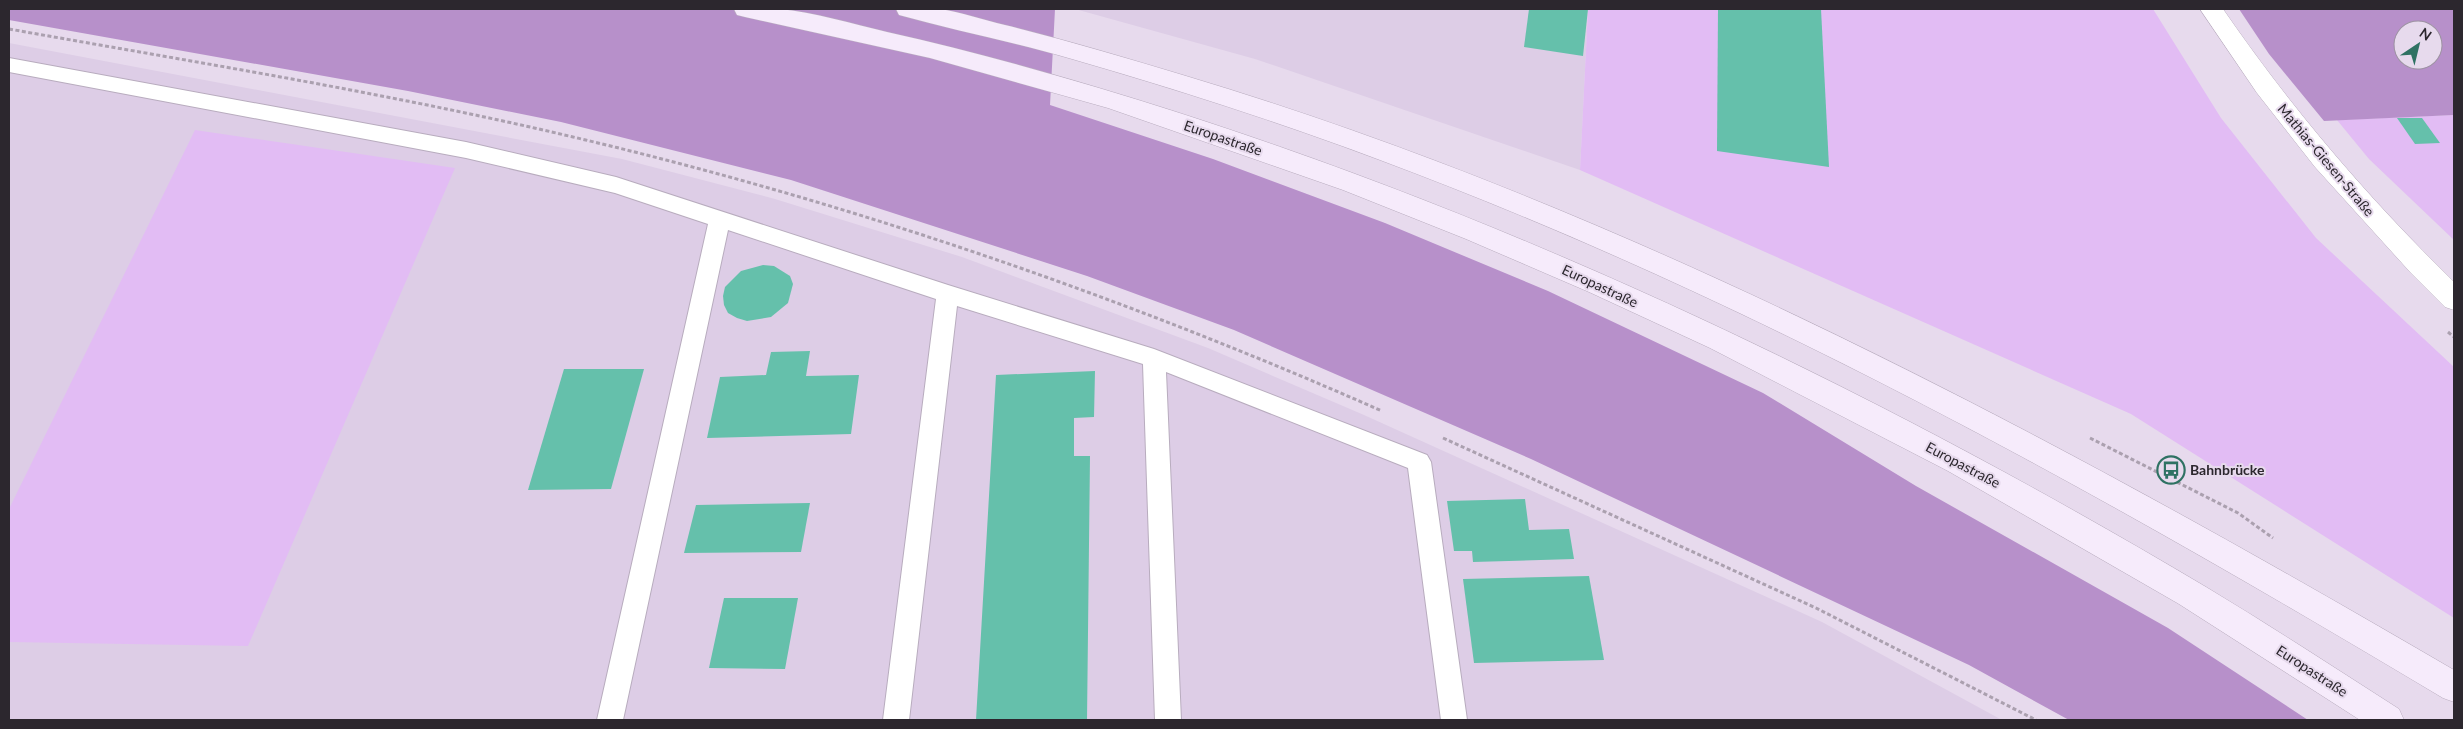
<svg xmlns="http://www.w3.org/2000/svg" width="2463" height="729" font-family="Lato,sans-serif">
  <style>
    .built { fill: #ddcde6 }
    .green { fill: #e2bcf4 }
    .forest { fill: #b790ca; fill-rule: evenodd }
    .building { fill: #65c0ab }
    .lines { fill: none; stroke-linecap: round; stroke-linejoin: round }
    .service-casing { stroke: #b8acbe; stroke-width: 2 }
    .minor-casing { stroke: #b8acbe; stroke-width: 1 }
    .secondary-casing { stroke: #b8acbe; stroke-width: 1 }
    .path { stroke: #aba0af; stroke-width: 3; stroke-dasharray: 4 2.5; stroke-linecap: butt }
    .service { fill: #fff; fill-rule: evenodd }
    .minor { fill: #fff; fill-rule: evenodd }
    .secondary { fill: #f6ebfb; fill-rule: evenodd }
    .labels { text-anchor: middle; stroke-width: 4; stroke-linejoin: round; paint-order: stroke }
    .street-label { font-size: 14px; fill: #2c272e; stroke: #e7daed }
    .poi-label { font-size: 14px; font-weight: bold; fill: #2c272e; stroke: #e7daed; text-anchor: start }
  </style>
  <rect width="100%" height="100%" fill="#e7daed"/>
  <g class="built">
    <path d="M1075,9H1588L1580,170L1255,59Z"/>
    <path d="M9,43L622,159L775,199L962,257L1208,348L1364,415L1822,622L2002,720H9Z"/>
  </g>
  <g class="green">
    <path d="M1588,9H2153L2221,118L2316,238L2454,367V618L2131,414L1580,170Z"/>
    <path d="M2454,115V240L2369,159L2337,120Z"/>
    <path d="M195,130L455,168L248,646L9,642V509Z"/>
  </g>
  <g class="forest">
    <path d="M9,9H1055L1050,105L1213,159L1385,223L1548,291L1763,393L1916,486L2168,628L2308,720H2069L1969,665L1531,459L1234,330L1087,276L791,180L561,122L408,91L9,20Z"/>
    <path d="M2239,9H2454V115L2324,121L2269,54ZM2403,30H2433V60H2403Z"/>
  </g>
  <g class="building">
    <path d="M1529,9H1588L1583,56L1524,47Z"/>
    <path d="M1718,9H1821L1829,167L1717,151Z"/>
    <path d="M2397,118H2422L2440,143L2415,144Z"/>
    <path d="M763,265L774,266L790,276L793,284L788,303L771,317L747,321L737,318L728,313L724,305L723,296L725,287L741,271Z"/>
    <path d="M810,351L806,376L859,375L851,434L707,438L720,377L766,375L771,352Z"/>
    <path d="M564,369H644L611,489L528,490Z"/>
    <path d="M1095,371L1094,417L1074,418V456H1090L1087,720H976L996,375Z"/>
    <path d="M1525,499L1529,530L1569,529L1574,559L1473,562L1472,551H1454L1447,501Z"/>
    <path d="M810,503L801,552L684,553L696,505Z"/>
    <path d="M1589,576L1604,660L1474,663L1463,579Z"/>
    <path d="M724,598H798L785,669L709,668Z"/>
  </g>
  <g class="lines">
    <g class="service-casing">
      <path id="service" d="M9,58L466,142L616,177L948,285L1154,349L1427,455L1431,462L1467,720H1441L1408,468L1166,372L1181,720H1155L1143,364L957,306L909,720H883L936,299L728,230L623,720H597L708,224L615,193L466,158L9,72Z"/>
    </g>
    <g class="minor-casing">
      <path id="minor" d="M2200,9H2223C2291,108 2368,198 2454,282V310L2445,307L2411,273L2315,167L2257,93Z"/>
    </g>
    <g class="secondary-casing">
      <g id="secondary">
        <path d="M734,9C749,9 765,7 779,9C814,12 853,24 887,32C958,48 1029,67 1099,88C1487,204 1858,380 2206,587C2271,626 2335,668 2399,709L2404,720H2360L2179,604L1948,471L1710,348L1589,292L1466,239L1343,190L1108,108L930,58L745,17L737,15Z"/>
        <path d="M896,9C910,9 925,7 939,9C961,12 983,20 1005,25C1066,40 1126,58 1186,76C1633,210 2053,436 2454,670V702L2443,698C2102,494 1753,299 1380,160C1279,122 1176,89 1072,59C1015,42 956,31 899,15Z"/>
      </g>
    </g>
    <g class="path">
      <path d="M9,29C205,64 401,95 594,142C864,207 1128,299 1382,411"/>
      <path d="M2448,332L2454,337"/>
      <path d="M1443,438L1816,608L2036,720"/>
      <path d="M2090,438L2238,513L2273,538"/>
    </g>
    <use href="#service" class="service"/>
    <use href="#minor" class="minor"/>
    <use href="#secondary" class="secondary"/>
  </g>
  <defs>
    <g id="bus-ring" transform="scale(1.4375)"><circle r="9.5" fill="#e7daed" stroke="#2f7263" stroke-width="1.5"/><path d="M-5-6H5V4H4V6H2V4H-2V6H-4V4H-5ZM-3.5-4V0h7V-4ZM-3.5 1.2v1.5H-2V1.2ZM2 1.2v1.5H3.5V1.2Z" fill="#2f7263"/></g>
  </defs>
  <g fill-rule="evenodd">
    <use href="#bus-ring" x="2171" y="470"/>
  </g>
  <g class="labels">
    <g class="street-label">
      <text transform="translate(1223 138) rotate(19)" y="5">Europastraße</text>
      <text transform="translate(2326 160) rotate(50)" y="5">Mathias-Giesen-Straße</text>
      <text transform="translate(1600 286) rotate(25)" y="5">Europastraße</text>
      <text transform="translate(1963 465) rotate(28)" y="5">Europastraße</text>
      <text transform="translate(2312 671) rotate(33)" y="5">Europastraße</text>
    </g>
    <g class="poi-label">
      <text x="2190" y="475">Bahnbrücke</text>
    </g>
  </g>
  <rect width="2463" height="729" fill="none" stroke="#2c272e" stroke-width="20"/>
  <g transform="translate(2418 45) rotate(35)"><circle r="24" fill="#e7daed" stroke="#9c92a1"/>
  <path d="M0-4L9 19L0 12L-9 19Z" fill="#2f7263"/>
  <text y="-8" font-size="14" font-weight="bold" text-anchor="middle" fill="#2c272e">N</text>
  </g>
</svg>
